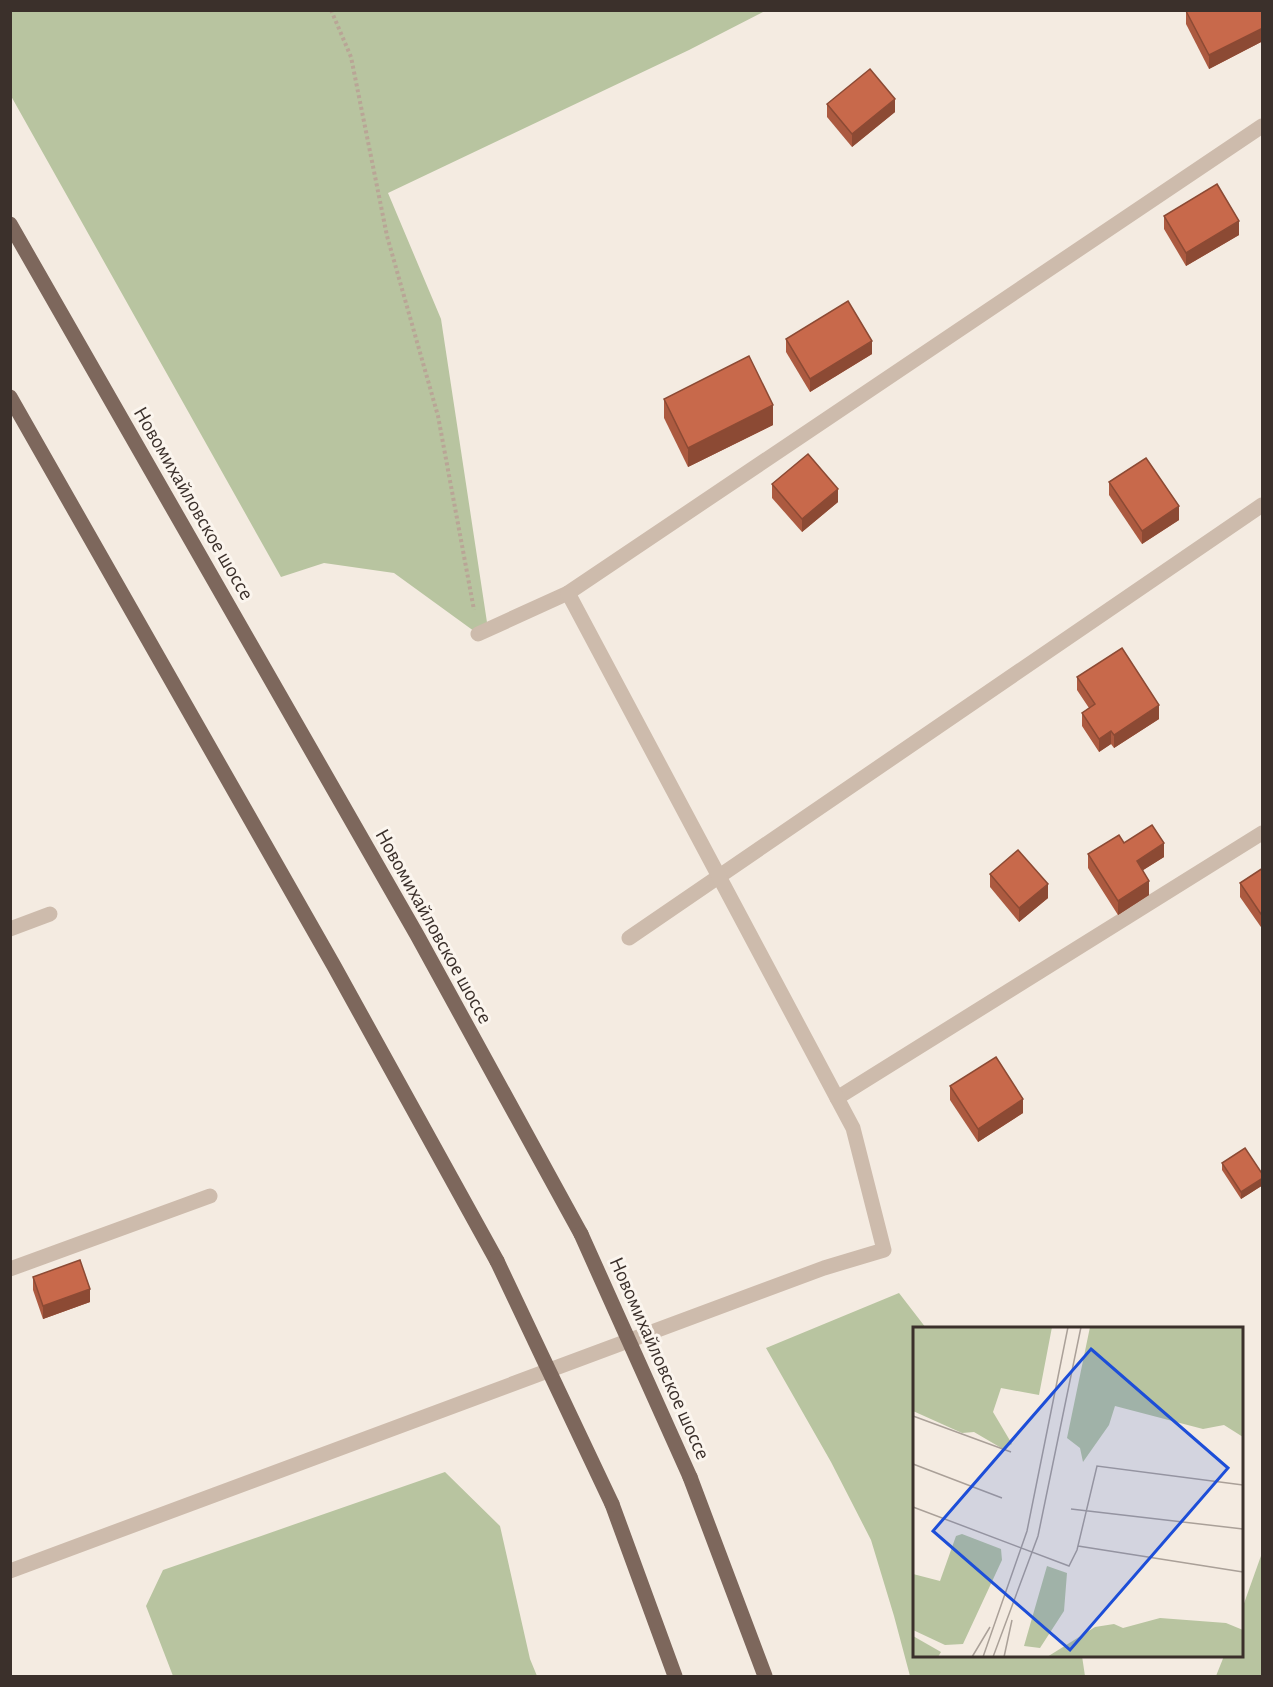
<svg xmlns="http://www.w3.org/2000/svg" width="1273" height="1687" font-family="'Alegreya Sans',sans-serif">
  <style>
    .green { fill: #b8c4a0 }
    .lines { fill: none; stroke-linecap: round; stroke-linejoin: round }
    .path { stroke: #b9a596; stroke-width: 4; stroke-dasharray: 3 3; stroke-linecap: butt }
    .minor { stroke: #cdbbac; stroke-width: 15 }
    .major { stroke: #7d675c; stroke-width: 15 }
    .major-bridge { stroke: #7d675c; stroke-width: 15 }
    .wall { fill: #ac5a40 }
    .shaded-wall { fill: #8c4a34 }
    .building { fill: #c8694b; stroke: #8c4a34; stroke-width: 1.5 }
    .labels { text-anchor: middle; stroke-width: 6; stroke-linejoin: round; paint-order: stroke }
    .street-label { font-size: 21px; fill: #3b302b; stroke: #fbf5ee }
    .inset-road { fill: none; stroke: #aaa098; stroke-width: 1.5 }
    .view { fill: #1d4ed8; fill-opacity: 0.15; stroke: #1d4ed8; stroke-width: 3 }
    .inset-edge { fill: none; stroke: #3b302b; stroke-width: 3 }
  </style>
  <rect width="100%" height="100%" fill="#f4ebe1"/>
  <g class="green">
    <path d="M10,11H765L689,50L388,193L441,319L488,629L478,634L394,573L324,563L281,577L11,96Z"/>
    <path d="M899,1293L926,1328H914V1656H1082L1085,1676H910L894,1616L871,1540L831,1462L766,1348Z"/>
    <path d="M445,1472L500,1526L530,1659L537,1676H173L146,1606L163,1570Z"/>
    <path d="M1262,1553V1676H1216L1224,1656H1242V1609Z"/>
  </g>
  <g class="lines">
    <path class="path" d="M331,10L351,57L387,236L438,416L474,610"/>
    <g class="minor">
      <path d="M478,634L568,593"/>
      <path d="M10,929L50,914"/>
      <path d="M629,938L1262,505"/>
      <path d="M837,1098L1262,833"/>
      <path d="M10,1269L210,1196"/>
      <path d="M10,1571L824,1268L884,1250L853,1128L568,593L1262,126"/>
    </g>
    <g class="major">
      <path d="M10,224L417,935L581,1234"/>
      <path d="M10,397L334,966L497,1261"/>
      <path d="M690,1477L765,1676"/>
      <path d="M612,1504L675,1676"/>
    </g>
    <g class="major-bridge">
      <path d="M581,1234L690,1477"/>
      <path d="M497,1261L612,1504"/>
    </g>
  </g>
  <g class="wall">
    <path d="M1263,10V41L1209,69L1186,24V11Z"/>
    <path d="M827,104L895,112L852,147L827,117Z"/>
    <path d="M1164,216L1239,235L1186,266L1164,229Z"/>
    <path d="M786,339L872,354L810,392L786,352Z"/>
    <path d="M664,399L773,425L688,467L664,418Z"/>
    <path d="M1109,482L1179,520L1142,544L1109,495Z"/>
    <path d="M772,484L838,502L802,532L772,498Z"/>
    <path d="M1077,677L1159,719L1114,748L1111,744L1099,752L1082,726V713L1089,708L1077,690Z"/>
    <path d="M1124,843L1164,857L1143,870L1149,895L1118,915L1088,868V854Z"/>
    <path d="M1263,868V930L1240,897V883Z"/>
    <path d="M990,874L1048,898L1019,922L990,887Z"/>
    <path d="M950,1086L1023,1113L978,1142L950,1100Z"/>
    <path d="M1222,1163L1263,1175V1185L1241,1199L1222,1170Z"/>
    <path d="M33,1277L90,1302L43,1319L33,1290Z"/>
  </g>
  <g class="shaded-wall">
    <path d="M1263,28V41L1209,69V55Z"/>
    <path d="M895,99V112L852,147V134Z"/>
    <path d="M1239,221V235L1186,266V253Z"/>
    <path d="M872,341V354L810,392V379Z"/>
    <path d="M773,405V425L688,467V448Z"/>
    <path d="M838,489V502L802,532V519Z"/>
    <path d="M1179,506V520L1142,544V531Z"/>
    <path d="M1159,705V719L1114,748V735Z"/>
    <path d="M1111,731V744L1099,752V739Z"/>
    <path d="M1164,843V857L1137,874V861Z"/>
    <path d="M1149,881V895L1118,915V901Z"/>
    <path d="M1048,884V898L1019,922V908Z"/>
    <path d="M1023,1099V1113L978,1142V1129Z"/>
    <path d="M1263,1178V1185L1241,1199V1192Z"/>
    <path d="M90,1289V1302L43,1319V1306Z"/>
  </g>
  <g class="building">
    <path d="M1187,10H1263V28L1209,55L1186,11Z"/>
    <path d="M870,69L895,99L852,134L827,104Z"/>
    <path d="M1217,184L1239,221L1186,253L1164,216Z"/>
    <path d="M848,301L872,341L810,379L786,339Z"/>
    <path d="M749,356L773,405L688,448L664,399Z"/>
    <path d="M808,454L838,489L802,519L772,484Z"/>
    <path d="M1146,458L1179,506L1142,531L1109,482Z"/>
    <path d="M1122,648L1159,705L1114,735L1111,731L1099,739L1082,713L1095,704L1077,677Z"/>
    <path d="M1152,825L1164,843L1137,861L1149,881L1118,901L1088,854L1119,835L1124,843Z"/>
    <path d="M1018,850L1048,884L1019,908L990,874Z"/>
    <path d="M1263,868V917L1240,883Z"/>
    <path d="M996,1057L1023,1099L978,1129L950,1086Z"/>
    <path d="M1245,1148L1263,1175V1178L1241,1192L1222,1163Z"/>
    <path d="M80,1260L90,1289L43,1306L33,1277Z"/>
  </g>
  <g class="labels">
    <g class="street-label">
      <text transform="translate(194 503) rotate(60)" y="7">Новомихайловское шоссе</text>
      <text transform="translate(434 926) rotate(61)" y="7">Новомихайловское шоссе</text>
      <text transform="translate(660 1358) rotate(66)" y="7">Новомихайловское шоссе</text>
    </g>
  </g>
  <g transform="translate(913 1327)">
    <rect width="330" height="330" fill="#f4ebe1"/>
    <path d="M0,0H139L126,68L88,61L80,85L99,117L90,122L61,105L49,106L0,84ZM177,0H330V110L311,98L290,102L202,79L196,98L170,135L167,121L154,111ZM49,207L88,222L89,233L50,317L32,318L0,303V247L27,254L43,209ZM134,239L154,246L151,284L127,321L111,319ZM247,291L313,296L330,303V330H134L182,300L201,297L210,301ZM0,309L28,325L25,330H0Z" fill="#b8c4a0"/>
    <path class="inset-road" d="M0,89L98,125M0,137L89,171M0,180L156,239L164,223L184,139L330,158M158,182L330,202M165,219L330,245M59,330L77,300M70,330L114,204L155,0M80,330L125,209L168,0M91,330L99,293"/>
    <path class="view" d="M178,22L315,141L157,323L20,204Z"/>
    <rect width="330" height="330" class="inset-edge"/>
  </g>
  <rect width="1273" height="1687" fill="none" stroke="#3b302b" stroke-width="24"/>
</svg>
